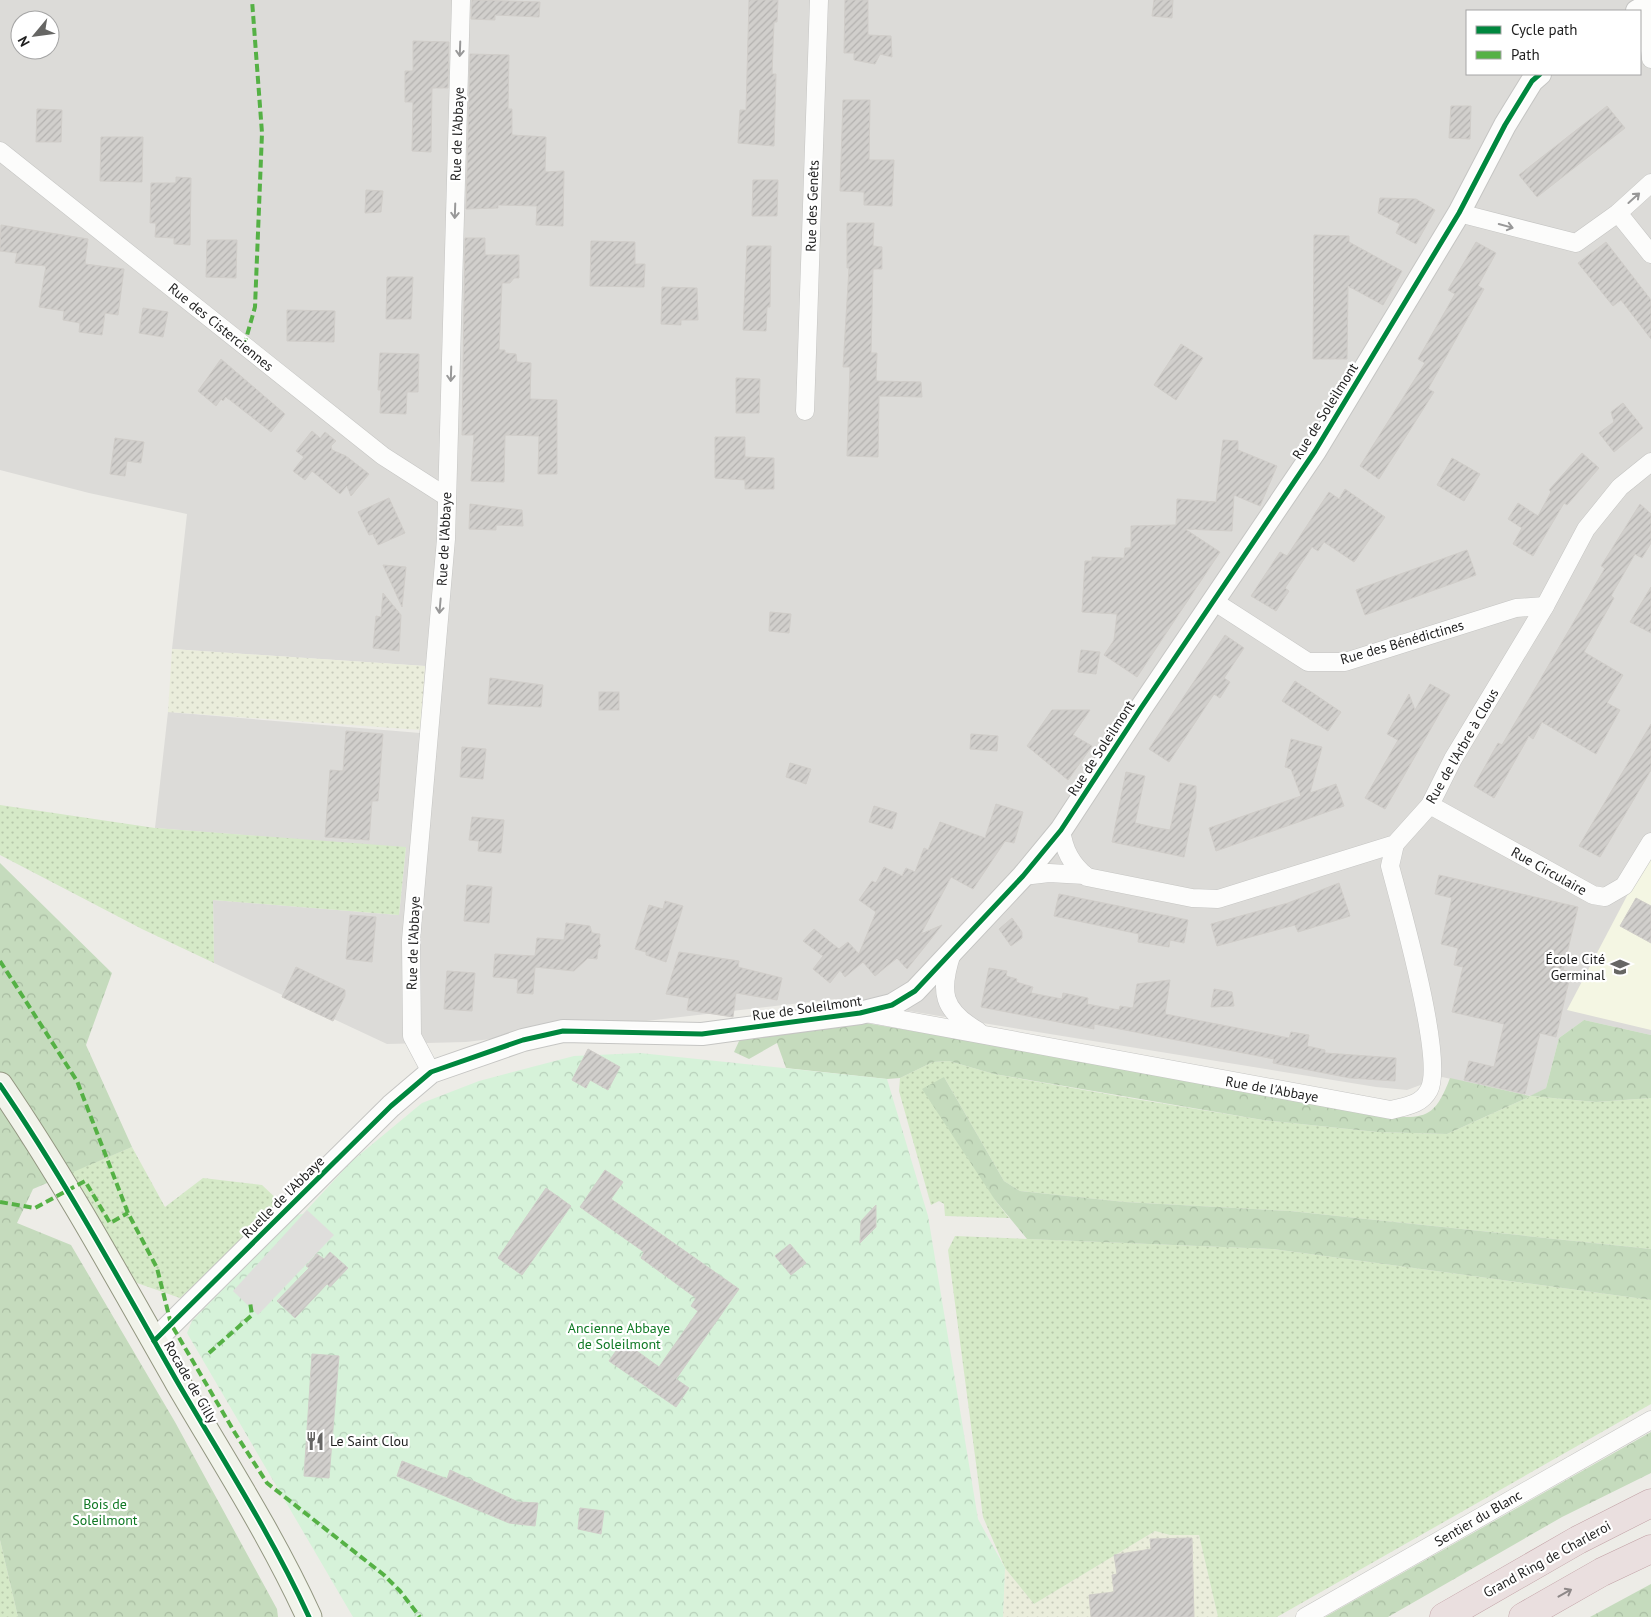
<svg xmlns="http://www.w3.org/2000/svg" width="1651" height="1617" font-family="'PT Sans',sans-serif">
  <style>
    .residential { fill: #dcdbd8; fill-rule: evenodd }
    .education { fill: #f4f6e3 }
    .farmland { fill: url(#farmland-dots) }
    .grass { fill: url(#grass-dots) }
    .forest { fill: url(#forest-crowns) }
    .park { fill: url(#park-crowns) }
    .parking { fill: #dfdedc }
    .building { fill: url(#building-hatch); stroke: #d0cdc9 }
    .lines { fill: none; stroke-linecap: round; stroke-linejoin: round }
    .minor-casing { stroke: #c5c5c3; stroke-width: 19 }
    .tertiary-casing { stroke: #c5c5c3; stroke-width: 24 }
    .secondary-casing { stroke: #929680; stroke-width: 27 }
    .motorway-casing { stroke: #c1a0a5; stroke-width: 29 }
    .minor { stroke: #fcfcfb; stroke-width: 18 }
    .tertiary { stroke: #fcfcfb; stroke-width: 22 }
    .secondary { stroke: #f1f3ea; stroke-width: 25 }
    .motorway { stroke: #eadfdf; stroke-width: 28 }
    .quiet { stroke: #55b145; stroke-width: 4; stroke-dasharray: 8 4; stroke-linecap: butt }
    .cycleway-casing { stroke: #fff; stroke-width: 8 }
    .cycleway { stroke: #00873e; stroke-width: 5 }
    .oneway { stroke: #989898 }
    .oneway2 { stroke: #8e8888 }
    .labels { text-anchor: middle; stroke-width: 4.5; stroke-linejoin: round; paint-order: stroke }
    .street-label { font-size: 14px; fill: #1e1e1e; stroke: #fff }
    .poi-label { font-size: 14px; fill: #1e1e1e; stroke: #fff; text-anchor: end }
    .park-label { font-size: 14px; fill: #107925; stroke: #fff }
  </style>
  <defs>
    <pattern id="farmland-dots" width="8" height="8" patternUnits="userSpaceOnUse" patternTransform="scale(1.25)"><rect width="8" height="8" fill="#eaeddb"/><path d="M2 2h.1M6 6h.1" fill="none" stroke="#c8cbbc" stroke-width="1.8" stroke-linecap="round"/></pattern>
    <pattern id="grass-dots" width="8" height="8" patternUnits="userSpaceOnUse" patternTransform="scale(1.25)"><rect width="8" height="8" fill="#d5e9c7"/><path d="M2 2h.1M6 6h.1" fill="none" stroke="#b6c7aa" stroke-width="1.8" stroke-linecap="round"/></pattern>
    <pattern id="forest-crowns" width="20" height="18" patternUnits="userSpaceOnUse" patternTransform="scale(1.25)"><rect width="20" height="18" fill="#c5dbbd"/><path d="M2 6a3 3 0 1 1 6 0M12 15a3 3 0 1 1 6 0" fill="none" stroke="#a9bca2"/></pattern>
    <pattern id="park-crowns" width="20" height="18" patternUnits="userSpaceOnUse" patternTransform="scale(1.25)"><rect width="20" height="18" fill="#d6f2d9"/><path d="M2 6a3 3 0 1 1 6 0M12 15a3 3 0 1 1 6 0" fill="none" stroke="#b7cfba"/></pattern>
    <pattern id="building-hatch" width="6" height="6" patternUnits="userSpaceOnUse" patternTransform="scale(1.25)"><rect width="6" height="6" fill="#d1cfcc"/><path d="M-1 1l2-2M0 6l6-6M5 7l2-2" fill="none" stroke="#b3b1af"/></pattern>
  </defs>
  <rect width="100%" height="100%" fill="#edece7"/>
  <path class="residential" d="M0,0H1651V1035L1584,1020L1559,1038L1546,1088L1531,1096L1442,1077L1407,1090L1376,1087L835,999L466,1042L387,1044L214,963L213,900L399,915L406,848L155,828L168,712L420,733L425,666L172,649L187,514L89,493L0,470ZM1467,11H1640V74H1467ZM20,20H50V50H20Z"/>
  <path class="education" d="M1651,857V1030L1567,1010L1629,892Z"/>
  <g class="farmland">
    <path d="M172,649L425,666L421,730L168,712Z"/>
    <path d="M1155,1531L1170,1535H1199L1218,1617H1003L1005,1568L1034,1604Z"/>
  </g>
  <g class="grass">
    <path d="M0,805L155,828L406,847L399,915L213,900L214,963L142,929L0,855Z"/>
    <path d="M949,1061L994,1074L1135,1099L1263,1120L1377,1132L1447,1134L1531,1096L1596,1102L1651,1098V1249L1290,1211L1125,1202L1020,1191L1004,1181L944,1077L995,1200L1009,1218L945,1216L944,1204L939,1201L931,1205L899,1091L900,1078L933,1062Z"/>
    <path d="M132,1147L165,1207L203,1178L262,1185L281,1203L180,1298L137,1283L69,1173Z"/>
    <path d="M955,1236L1273,1249L1651,1300V1404L1277,1617H1218L1199,1535H1170L1155,1531L1034,1604L1005,1568L983,1517L948,1250Z"/>
    <path d="M0,1540L18,1617H0Z"/>
  </g>
  <g class="forest">
    <path d="M0,863L112,973L86,1045L132,1147L33,1189L17,1223L71,1245L175,1422L277,1609L278,1617H18L0,1540Z"/>
    <path d="M1584,1020L1651,1035V1098L1596,1102L1531,1096L1447,1134L1377,1132L1263,1120L994,1074L949,1061L933,1062L900,1078L887,1079L786,1068L777,1043L749,1059L734,1052L740,1039L854,1021L1036,1052L1377,1116C1421,1117 1433,1124 1450,1078L1530,1096L1546,1088L1559,1038Z"/>
    <path d="M944,1077L1004,1181L1020,1191L1125,1202L1290,1211L1651,1249V1300L1273,1249L1027,1239L995,1200L922,1089Z"/>
    <path d="M1651,1432V1473L1562,1517L1388,1617H1325Z"/>
    <path d="M1651,1584V1617H1590Z"/>
  </g>
  <path class="park" d="M640,1053L887,1079L928,1216L978,1519L1005,1568L1003,1617H353L187,1333L192,1321L296,1215L303,1214L352,1161L422,1103L479,1081L574,1056Z"/>
  <path class="parking" d="M307,1210L334,1235L258,1315L233,1291Z"/>
  <g class="building">
    <path d="M472,0L540,2L539,17L495,15V20L471,19Z"/>
    <path d="M749,0H778L777,22H774L772,74H776L774,146L738,143L740,110H746Z"/>
    <path d="M845,0H868V35L891,36L892,57L880,54L875,64L854,60V53H844Z"/>
    <path d="M1154,0H1173L1172,18L1152,16Z"/>
    <path d="M413,41L449,42L448,88H432L431,152L412,151L413,102H405V71H413Z"/>
    <path d="M470,54L509,55L508,109H512V135L546,137L545,172L564,171L563,226L536,225L537,206L498,205V208L466,209Z"/>
    <path d="M843,100H870L869,160H894L892,206L864,205V192L840,191Z"/>
    <path d="M1451,106H1471L1470,139L1449,138Z"/>
    <path d="M1607,106L1625,128L1537,197L1519,175Z"/>
    <path d="M37,109L62,110L61,142H36Z"/>
    <path d="M101,137H143L142,182L100,181Z"/>
    <path d="M176,177L191,178L190,245L174,244V238L155,237L156,223H150L151,183H176Z"/>
    <path d="M753,180H778L777,216H752Z"/>
    <path d="M366,190L383,191L381,212L365,213Z"/>
    <path d="M1380,198L1416,199L1435,210L1416,244L1396,233L1400,224L1378,213Z"/>
    <path d="M847,223H874L873,246L882,247V269H873L871,353H877L876,381L921,382L922,397L879,396L878,457L847,456L850,367H843L849,268H847Z"/>
    <path d="M1,225L88,239L85,264L124,269L118,315L105,313L102,335L79,332L80,323L63,320L64,311L39,307L46,266L15,263L17,253L0,251Z"/>
    <path d="M1314,235L1349,236V242L1402,271L1383,305L1348,286L1347,359H1313Z"/>
    <path d="M465,238H485V255H519V278H514L510,283H502L499,350H505V353L516,354L517,362L531,363L530,399L557,400V474H538L539,436L505,435L504,482L471,481L474,435H462Z"/>
    <path d="M207,240H237L236,278L206,277Z"/>
    <path d="M591,241L635,242V264H645L644,287L590,286Z"/>
    <path d="M1476,242L1496,253L1478,286L1484,289L1428,389L1434,392L1379,479L1360,466L1425,363L1418,359L1455,294L1448,290Z"/>
    <path d="M1606,242L1651,300V339L1621,300L1613,306L1578,263Z"/>
    <path d="M747,246H771L770,307H767L766,331L743,330Z"/>
    <path d="M387,277H413L411,319H386Z"/>
    <path d="M662,287L697,288L698,320H681V325L661,324Z"/>
    <path d="M143,308L168,312L163,337L139,333Z"/>
    <path d="M287,310L335,311L334,342L287,341Z"/>
    <path d="M1181,344L1203,358L1176,400L1154,385Z"/>
    <path d="M380,353L419,354L418,392H407L406,414L380,413L381,390H378Z"/>
    <path d="M221,359L285,414L271,432L226,397L223,401L221,399L216,406L198,391Z"/>
    <path d="M736,378L760,379L759,413H736Z"/>
    <path d="M1623,403L1643,428L1614,452L1599,433L1614,422L1611,412Z"/>
    <path d="M312,431L320,438L325,432L336,441L331,446L332,450L346,456L369,474L351,496L347,486L340,494L312,471L305,480L293,471L304,457L296,451Z"/>
    <path d="M715,437H745V457L774,458V489H745V480L715,478Z"/>
    <path d="M115,438L144,442L141,463L127,461L125,476L110,474Z"/>
    <path d="M1223,440L1238,441V450L1277,466L1260,506L1234,495L1232,531L1185,529L1220,552L1137,677L1104,655L1114,640L1117,614L1082,612L1085,561H1092V557L1124,558L1125,548H1131V526L1176,525L1177,499L1216,502Z"/>
    <path d="M1582,453L1599,468L1567,505L1564,503L1533,556L1513,544L1522,528L1508,519L1518,503L1538,516L1551,492L1549,490Z"/>
    <path d="M1452,458L1480,474L1464,501L1437,485Z"/>
    <path d="M1345,489L1385,517L1354,562L1324,542L1318,551L1312,547L1285,588L1289,591L1276,611L1251,596L1280,552L1287,556L1329,492L1339,499Z"/>
    <path d="M389,498L405,533L378,545L373,534L369,535L358,512Z"/>
    <path d="M470,504L522,510L523,526L496,525V530L469,529Z"/>
    <path d="M1640,504L1651,514V543L1642,558L1635,554L1611,596L1614,598L1584,652L1623,675L1607,703L1620,710L1596,754L1542,722L1533,739L1529,736L1494,798L1474,786L1498,743L1502,745L1522,711L1605,568L1601,566Z"/>
    <path d="M1467,550L1476,575L1365,615L1356,590Z"/>
    <path d="M383,565L406,567L402,607Z"/>
    <path d="M1651,587V633L1630,622Z"/>
    <path d="M383,593L401,615L399,651L373,648L376,616L381,617Z"/>
    <path d="M770,612L791,614L789,633L769,631Z"/>
    <path d="M1225,635L1244,648L1224,678L1230,682L1220,698L1214,694L1169,762L1149,749Z"/>
    <path d="M1081,650L1100,652L1096,674L1078,672Z"/>
    <path d="M490,678L543,685L541,707L488,704Z"/>
    <path d="M1295,681L1341,712L1328,731L1282,701Z"/>
    <path d="M1430,684L1450,695L1385,809L1365,798L1398,740L1387,734L1409,694L1415,710Z"/>
    <rect x="599" y="692" width="20" height="18"/>
    <path d="M1052,710H1090L1073,735L1092,746L1068,780L1027,746Z"/>
    <path d="M1651,724V770L1600,857L1579,846Z"/>
    <path d="M346,731L383,734L378,801H372L369,840L325,837L330,770L343,771Z"/>
    <path d="M971,734L998,736L997,751L970,749Z"/>
    <path d="M1291,739L1322,747L1310,793L1336,784L1344,806L1216,851L1209,828L1301,796L1291,769L1285,767Z"/>
    <path d="M462,747L486,749L483,779L460,777Z"/>
    <path d="M790,763L811,769L806,784L786,777Z"/>
    <path d="M1126,772L1145,776L1135,823L1153,827L1170,830L1180,783L1196,786V797L1184,857L1112,842Z"/>
    <path d="M996,804L1023,812L1014,843L1005,841L973,889L951,877L921,934L942,925L907,969L897,958L875,976L863,962L845,977L840,970L830,983L813,969L823,956L803,941L814,929L839,949L848,942L859,954L876,912L859,900L872,881L876,883L884,867L902,876L906,868L915,872L924,848L928,850L940,822L985,838Z"/>
    <path d="M874,806L897,813L892,829L869,822Z"/>
    <path d="M472,817L504,820L501,853L478,851L479,841L469,840Z"/>
    <path d="M1439,875L1578,907L1563,970L1571,972L1556,1037L1540,1033L1525,1094L1464,1080L1469,1061L1494,1067L1504,1024L1452,1012L1463,967L1454,965L1458,948L1441,944L1452,898L1435,894Z"/>
    <path d="M1339,883L1350,916L1298,932L1295,925L1217,946L1211,924L1288,903Z"/>
    <path d="M467,885L492,887L489,923L464,921Z"/>
    <path d="M1059,894L1188,920L1184,943L1170,940L1169,947L1138,942L1139,934L1054,916Z"/>
    <path d="M1636,898L1651,906V943L1620,926Z"/>
    <path d="M665,901L683,906L666,962L646,955V952L635,949L649,905L663,909Z"/>
    <path d="M350,915L376,917L372,962L346,959Z"/>
    <path d="M1012,918L1022,932V938L1011,946L999,929Z"/>
    <path d="M566,923L590,926L592,933L600,934L599,943L601,946L598,949L597,959L588,958L574,971L535,967L533,994L517,993L518,979L493,977L495,954L535,956L537,938L564,940Z"/>
    <path d="M679,952L739,961L738,967L782,978L777,1000L736,993L733,1017L687,1010L689,998L666,994Z"/>
    <path d="M296,967L345,990V996L333,1021L282,997Z"/>
    <path d="M989,968L1007,971L1006,976L1017,979L1016,982L1033,987L1031,993L1062,999L1063,993L1088,998L1087,1004L1119,1010L1120,1006L1133,1008L1137,984L1170,980L1165,1014L1289,1038L1291,1032L1309,1035L1307,1046L1325,1050V1053L1396,1058L1395,1081L1350,1078L1273,1063L1274,1059L1094,1024V1029L981,1007Z"/>
    <path d="M447,971L475,973L472,1011L444,1009Z"/>
    <path d="M1214,989L1232,992L1234,1006L1211,1007Z"/>
    <path d="M588,1049L620,1067L608,1090L590,1080L586,1088L572,1080Z"/>
    <path d="M605,1170L623,1182L611,1199L739,1289L676,1379L689,1388L676,1407L609,1361L623,1341L659,1367L698,1311L691,1306L696,1298L641,1258L644,1252L580,1207Z"/>
    <path d="M546,1188L571,1206L522,1275L498,1258Z"/>
    <path d="M876,1205V1227L860,1243L861,1221Z"/>
    <path d="M790,1244L806,1263L791,1275L775,1256Z"/>
    <path d="M330,1252L348,1268L330,1287L327,1284L295,1318L277,1301L309,1268L306,1266L317,1254L324,1259Z"/>
    <path d="M312,1354L339,1356L329,1478L304,1476Z"/>
    <path d="M402,1461L447,1479L450,1470L518,1502L538,1503L535,1526L509,1523L397,1476Z"/>
    <path d="M580,1508L604,1511L601,1534L578,1529Z"/>
    <path d="M1192,1538L1194,1617H1091L1089,1595L1114,1592L1112,1575L1117,1574L1114,1555L1151,1549L1150,1539Z"/>
  </g>
  <g class="lines">
    <g class="minor-casing">
      <g id="minor">
        <path d="M1645,7L1651,59"/>
        <path d="M0,151L383,456L447,497"/>
        <path d="M1459,213L1576,243L1618,213L1651,183"/>
        <path d="M1618,213L1651,254"/>
        <path d="M805,411L819,0"/>
        <path d="M1215,602L1308,662H1345L1516,608L1545,606"/>
        <path d="M1430,805L1593,895L1605,897L1624,886L1651,842"/>
        <path d="M1061,830C1064,850 1071,864 1087,877L1192,898L1218,899L1395,844L1430,805L1453,759L1545,606L1586,529L1620,487L1651,462"/>
        <path d="M1023,876L1049,873L1085,875"/>
        <path d="M952,953C939,992 942,1010 978,1031"/>
        <path d="M865,1013L1391,1110C1406,1106 1421,1105 1429,1090C1445,1060 1400,904 1390,866L1395,844"/>
        <path d="M431,1072L412,1036L411,940L446,539L461,0"/>
        <path d="M1305,1617L1651,1420"/>
      </g>
    </g>
    <g class="tertiary-casing">
      <g id="tertiary">
        <path d="M1637,11L1651,4"/>
        <path d="M154,1341L391,1106L431,1072L523,1040L563,1031L702,1034L860,1013L892,1005L915,991L1023,876L1061,830L1141,708L1315,451L1459,213L1505,125L1532,81L1540,74"/>
      </g>
    </g>
    <g class="secondary-casing">
      <path id="secondary" d="M0,1085C65,1180 121,1283 178,1383C223,1460 272,1536 309,1617"/>
    </g>
    <g class="motorway-casing">
      <g id="motorway">
        <path d="M1444,1617L1578,1540L1651,1503"/>
        <path d="M1523,1617L1602,1572L1651,1549"/>
      </g>
    </g>
    <use href="#minor" class="minor"/>
    <use href="#tertiary" class="tertiary"/>
    <use href="#secondary" class="secondary"/>
    <use href="#motorway" class="motorway"/>
    <g class="quiet">
      <path d="M244,346L255,307L262,133L252,0"/>
      <path d="M0,961L77,1081L128,1213L157,1268L171,1324L235,1433L267,1483L384,1575L400,1591L420,1617"/>
      <path d="M0,1202L35,1208L85,1181L110,1223L128,1213"/>
      <path d="M209,1353L252,1315L250,1302"/>
    </g>
    <g class="cycleway-casing">
      <g id="cycleway">
        <path d="M0,1085C65,1180 121,1283 178,1383C223,1460 272,1536 309,1617"/>
        <path d="M154,1341L391,1106L431,1072L523,1040L563,1031L702,1034L860,1013L892,1005L915,991L1023,876L1061,830L1141,708L1315,451L1459,213L1505,125L1532,81L1540,74"/>
      </g>
    </g>
    <use href="#cycleway" class="cycleway"/>
  </g>
  <defs><path id="oneway-shaft" d="M-6 0H5M1.5-3L5.5 0L1.5 3" fill="none" stroke-width="1.6" stroke-linecap="round" stroke-linejoin="round" transform="scale(1.25)"/></defs>
  <g class="oneway">
    <use href="#oneway-shaft" transform="translate(460 49) rotate(92)"/>
    <use href="#oneway-shaft" transform="translate(1634 198) rotate(-42)"/>
    <use href="#oneway-shaft" transform="translate(455 211) rotate(92)"/>
    <use href="#oneway-shaft" transform="translate(1506 226) rotate(15)"/>
    <use href="#oneway-shaft" transform="translate(451 374) rotate(92)"/>
    <use href="#oneway-shaft" transform="translate(440 606) rotate(95)"/>
  </g>
  <use class="oneway2" href="#oneway-shaft" transform="translate(1565 1593) rotate(-29)"/>
  <defs>
    <g id="school-bare" transform="scale(1.5)"><path d="M0-5L7-2L0 1L-7-2ZM-4 1L0 2.5L4 1V4Q0 6-4 4Z" fill="#666664" stroke="#fff" stroke-width="2.5" paint-order="stroke"/></g>
    <g id="restaurant-bare" transform="scale(1.5)"><path d="M-5-6h1v4h1v-4h1v4h1v-4h1v5L-1.5 .5V6h-2V.5L-5-1ZM5-6V6H3V1.5H1.5Q1.5-4 5-6Z" fill="#666664" stroke="#fff" stroke-width="2.5" paint-order="stroke"/></g>
  </defs>
  <g fill-rule="evenodd">
    <use href="#school-bare" x="1620" y="967"/>
    <use href="#restaurant-bare" x="315" y="1441"/>
  </g>
  <g class="labels">
    <g class="street-label">
      <text transform="translate(457 134) rotate(-88)" y="5">Rue de l'Abbaye</text>
      <text transform="translate(812 206) rotate(-88)" y="5">Rue des Genêts</text>
      <text transform="translate(221 327) rotate(39)" y="5">Rue des Cisterciennes</text>
      <text transform="translate(1325 411) rotate(-58)" y="5">Rue de Soleilmont</text>
      <text transform="translate(444 539) rotate(-87)" y="5">Rue de l'Abbaye</text>
      <text transform="translate(1402 642) rotate(-16)" y="5">Rue des Bénédictines</text>
      <text transform="translate(1462 746) rotate(-60)" y="5">Rue de l'Arbre à Clous</text>
      <text transform="translate(1101 748) rotate(-57)" y="5">Rue de Soleilmont</text>
      <text transform="translate(1549 871) rotate(29)" y="5">Rue Circulaire</text>
      <text transform="translate(413 943) rotate(-88)" y="5">Rue de l'Abbaye</text>
      <text transform="translate(807 1008) rotate(-8)" y="5">Rue de Soleilmont</text>
      <text transform="translate(1272 1089) rotate(10)" y="5">Rue de l'Abbaye</text>
      <text transform="translate(283 1197) rotate(-45)" y="5">Ruelle de l'Abbaye</text>
      <text transform="translate(191 1382) rotate(60)" y="5">Rocade de Gilly</text>
      <text transform="translate(1478 1518) rotate(-30)" y="5">Sentier du Blanc</text>
      <text transform="translate(1547 1559) rotate(-29)" y="5">Grand Ring de Charleroi</text>
    </g>
    <g class="poi-label">
      <text x="1605" y="964">École Cité<tspan x="1605" dy="16">Germinal</tspan></text>
      <text x="330" y="1446" text-anchor="start">Le Saint Clou</text>
    </g>
    <g class="park-label">
      <text x="619" y="1333">Ancienne Abbaye<tspan x="619" dy="16">de Soleilmont</tspan></text>
      <text x="105" y="1509">Bois de<tspan x="105" dy="16">Soleilmont</tspan></text>
    </g>
  </g>
  <rect x="1466" y="10" width="175" height="65" fill="#ffffff" stroke="#a5a5a5"/>
  <rect x="1476" y="26" width="25" height="8" fill="#00873e" stroke="#a5a5a5"/>
  <text x="1511" y="35" font-size="15" fill="#1e1e1e">Cycle path</text>
  <rect x="1476" y="51" width="25" height="8" fill="#55b145" stroke="#a5a5a5"/>
  <text x="1511" y="60" font-size="15" fill="#1e1e1e">Path</text>
  <g transform="translate(35 35) rotate(241)"><circle r="24" fill="#ffffff" stroke="#a5a5a5"/>
  <path d="M0-4L9 19L0 12L-9 19Z" fill="#666664"/>
  <text y="-8" font-size="14" font-weight="bold" text-anchor="middle" fill="#1e1e1e">N</text>
  </g>
</svg>
